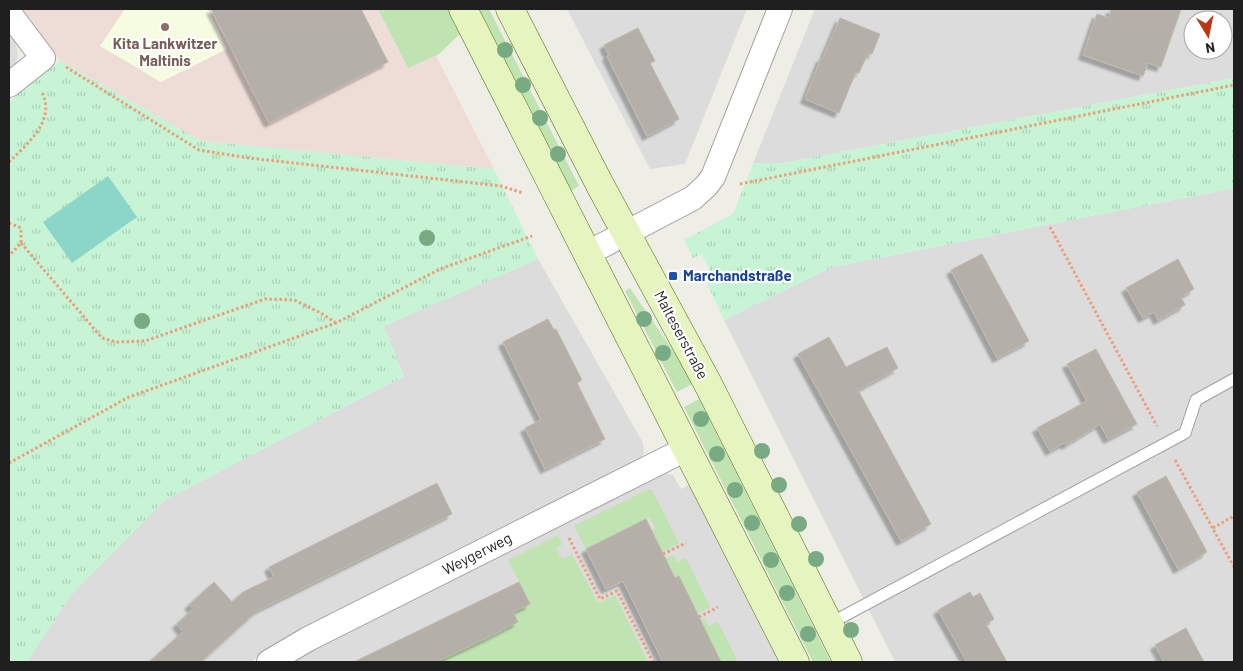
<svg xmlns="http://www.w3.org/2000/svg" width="1243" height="671" font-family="Barlow,sans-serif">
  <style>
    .residential { fill: #dddcdc; fill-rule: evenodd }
    .commercial { fill: #eeddd7 }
    .education { fill: #f6fce2 }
    .grass { fill: #bfe4b1 }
    .park { fill: url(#park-tufts) }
    .pitch { fill: #8bd6c9 }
    .building { fill: #b4b0a9; stroke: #bfb8aa; filter: url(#shadow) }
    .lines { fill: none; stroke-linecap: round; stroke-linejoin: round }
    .lane-casing { stroke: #a0a0a0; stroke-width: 13 }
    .street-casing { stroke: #a0a0a0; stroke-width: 26 }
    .secondary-casing { stroke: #4e6c0f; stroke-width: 29 }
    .path { stroke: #ed9e79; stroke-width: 3; stroke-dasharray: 2.5 2.5; stroke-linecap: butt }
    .lane { stroke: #fff; stroke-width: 11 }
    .street { stroke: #fff; stroke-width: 24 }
    .secondary { stroke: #e6f4bf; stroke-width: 28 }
    .tree { fill: #78ab83 }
    .education-dot { fill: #8d6e63; stroke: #fff; stroke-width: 2 }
    .transit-dot { fill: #1a4fb4; stroke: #fff; stroke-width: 2 }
    .labels { text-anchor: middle; stroke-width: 4.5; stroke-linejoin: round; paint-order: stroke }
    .education-label { font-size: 15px; font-weight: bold; fill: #785e54; stroke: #fff }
    .transit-label { font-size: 15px; font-weight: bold; fill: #164399; stroke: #fff; text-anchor: start }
    .street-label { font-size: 15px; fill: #1f1f1f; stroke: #fff }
  </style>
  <defs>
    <pattern id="park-tufts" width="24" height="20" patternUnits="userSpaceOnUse" patternTransform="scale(1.25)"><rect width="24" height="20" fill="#c7f4d5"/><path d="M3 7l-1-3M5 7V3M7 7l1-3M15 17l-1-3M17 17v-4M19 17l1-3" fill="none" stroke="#aad1b6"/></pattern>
    <filter id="shadow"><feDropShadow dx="-4.5" dy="4.5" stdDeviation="1" flood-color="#0004"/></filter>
  </defs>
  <rect width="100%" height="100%" fill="#efeee6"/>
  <g class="residential">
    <path d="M567,9H747L685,164L650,169Z"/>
    <path d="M815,9H1234V78L783,163H753ZM1193,20H1223V50H1193Z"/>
    <path d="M9,32L16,44L18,55L16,64L9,74Z"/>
    <path d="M1234,188V662H895L724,320L832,267Z"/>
    <path d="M538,259L643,443L644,453L640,460L301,630L279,641L251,662H27L71,595L165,500L404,376L383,326Z"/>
    <path d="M666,473L673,475L681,489L691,484L781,662H288Z"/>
  </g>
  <path class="commercial" d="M20,9H412L494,169L201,141L60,61Z"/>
  <path class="education" d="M125,9H208L227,49L161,82L100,46Z"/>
  <g class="grass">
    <path d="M378,9H448L461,33L439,54L408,68Z"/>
    <path d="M479,9H489L579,186L571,191Z"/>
    <path d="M630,288L680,361L692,384L677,392L625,291Z"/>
    <path d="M699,399L831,662H813L684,407Z"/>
    <path d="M649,489L652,490L679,543L662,552L651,531L655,528L650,517L586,549L574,526Z"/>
    <path d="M558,535L562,545L556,548L562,559L572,554L598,603L615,595L648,662H436L489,637L513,613L530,604L508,560Z"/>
    <path d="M674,555L677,562L686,558L710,607L697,614L682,589L685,587L679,576L675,578L665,559Z"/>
    <path d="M705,618L709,626L718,622L738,662H721L700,620Z"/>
  </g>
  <g class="park">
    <path d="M60,61L201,141L494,169L538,259L384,326L404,376L165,500L71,595L27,662H9V102Z"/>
    <path d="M1234,78V188L832,267L724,320L704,277L711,273L702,254L693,258L684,240L733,214L753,163H783Z"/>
  </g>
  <path class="pitch" d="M108,176L137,217L72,263L43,222Z"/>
  <g class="building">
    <path d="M211,9H361L388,62L269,123Z"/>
    <path d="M1111,9H1181L1161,67L1148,63L1143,76L1083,55L1097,14L1109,18Z"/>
    <path d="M840,18L880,34L872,54L868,53L859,73L856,72L839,113L805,99L821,58H823Z"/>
    <path d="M638,28L655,61L650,63L679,119L647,136L607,56L609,55L604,45Z"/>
    <path d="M982,254L1029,341L997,358L951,270Z"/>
    <path d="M1178,259L1194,289L1181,297L1185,305L1158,320L1154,312L1143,318L1126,288Z"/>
    <path d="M548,319L554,330L556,329L582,380L577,383L605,439L545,469L525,428L541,420L503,342Z"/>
    <path d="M829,337L846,367L887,347L898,368L858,390L931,524L901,541L798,354Z"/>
    <path d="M1096,349L1137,424L1108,439L1100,424L1066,445L1064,443L1050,451L1037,428L1087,401L1067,364Z"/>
    <path d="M1166,476L1207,552L1178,569L1137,492Z"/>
    <path d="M437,483L452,514L258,610L201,662H149L183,632L177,624L193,609L189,605L214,582L232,602L243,592L274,577L269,567Z"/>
    <path d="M646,519L675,578L679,576L721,662H663L623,581L606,589L586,549Z"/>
    <path d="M519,582L530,604L513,612L518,622L489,637L436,662H354Z"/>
    <path d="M970,592L973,597L980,593L994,619L986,624L1007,662H967L938,610Z"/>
    <path d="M1186,628L1204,662H1164L1155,645Z"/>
  </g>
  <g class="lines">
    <g class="lane-casing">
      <path id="lane" d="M829,624L1185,433L1196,400L1234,379"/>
    </g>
    <g class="street-casing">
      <g id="street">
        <path d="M9,13L43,58L9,85"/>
        <path d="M588,253L693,198L706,186L713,177L780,9"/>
        <path d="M269,662L308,639L686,449"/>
      </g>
    </g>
    <g class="secondary-casing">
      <g id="secondary">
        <path d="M463,9L795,662"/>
        <path d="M510,9L600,185L708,384L848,662"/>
      </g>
    </g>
    <g class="path">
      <path d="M66,67L199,150L249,158L501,186L523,193"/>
      <path d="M9,162C27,144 56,121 42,92"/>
      <path d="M740,184L1234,85"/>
      <path d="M9,223L21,228V243L9,256"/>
      <path d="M1050,227L1157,426"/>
      <path d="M21,243L102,338L116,342L145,341L265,299L294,300L321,313L336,323"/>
      <path d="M1175,460L1234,567"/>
      <path d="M9,463L129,397L336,323L440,269L532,236"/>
      <path d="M1213,528L1234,516"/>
      <path d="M569,538L600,599L617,591L653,662"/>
      <path d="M663,554L686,543"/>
      <path d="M699,617L718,607"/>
    </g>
    <use href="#lane" class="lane"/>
    <use href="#street" class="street"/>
    <use href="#secondary" class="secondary"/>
  </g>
  <g class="tree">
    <circle cx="505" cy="50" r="8"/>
    <circle cx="523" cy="85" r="8"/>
    <circle cx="540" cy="118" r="8"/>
    <circle cx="558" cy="154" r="8"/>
    <circle cx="427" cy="238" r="8"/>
    <circle cx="644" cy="319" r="8"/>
    <circle cx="142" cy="321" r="8"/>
    <circle cx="663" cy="353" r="8"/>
    <circle cx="701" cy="419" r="8"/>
    <circle cx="762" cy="451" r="8"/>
    <circle cx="717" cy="454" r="8"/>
    <circle cx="779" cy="485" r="8"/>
    <circle cx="735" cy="490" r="8"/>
    <circle cx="752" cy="523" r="8"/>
    <circle cx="799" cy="524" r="8"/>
    <circle cx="816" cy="559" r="8"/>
    <circle cx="771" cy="560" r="8"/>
    <circle cx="787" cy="593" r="8"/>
    <circle cx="851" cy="630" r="8"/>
    <circle cx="808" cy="634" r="8"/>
  </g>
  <circle class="education-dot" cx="165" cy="27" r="5"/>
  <rect class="transit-dot" x="668" y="271" width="10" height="10" rx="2.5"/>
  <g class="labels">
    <g class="education-label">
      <text x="165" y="49">Kita Lankwitzer<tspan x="165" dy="17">Maltinis</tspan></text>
    </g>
    <g class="transit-label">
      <text x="683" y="281">Marchandstraße</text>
    </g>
    <g class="street-label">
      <text transform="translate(681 335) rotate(62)" y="5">Malteserstraße</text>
      <text transform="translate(477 554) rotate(-27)" y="5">Weygerweg</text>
    </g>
  </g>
  <rect width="1243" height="671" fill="none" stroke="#1f1f1f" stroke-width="20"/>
  <g transform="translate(1208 35) rotate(170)"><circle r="24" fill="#ffffff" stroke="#a5a5a5"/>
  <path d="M0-4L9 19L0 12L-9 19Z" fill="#bb3713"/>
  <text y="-8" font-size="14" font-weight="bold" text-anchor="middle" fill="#1f1f1f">N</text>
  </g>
</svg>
